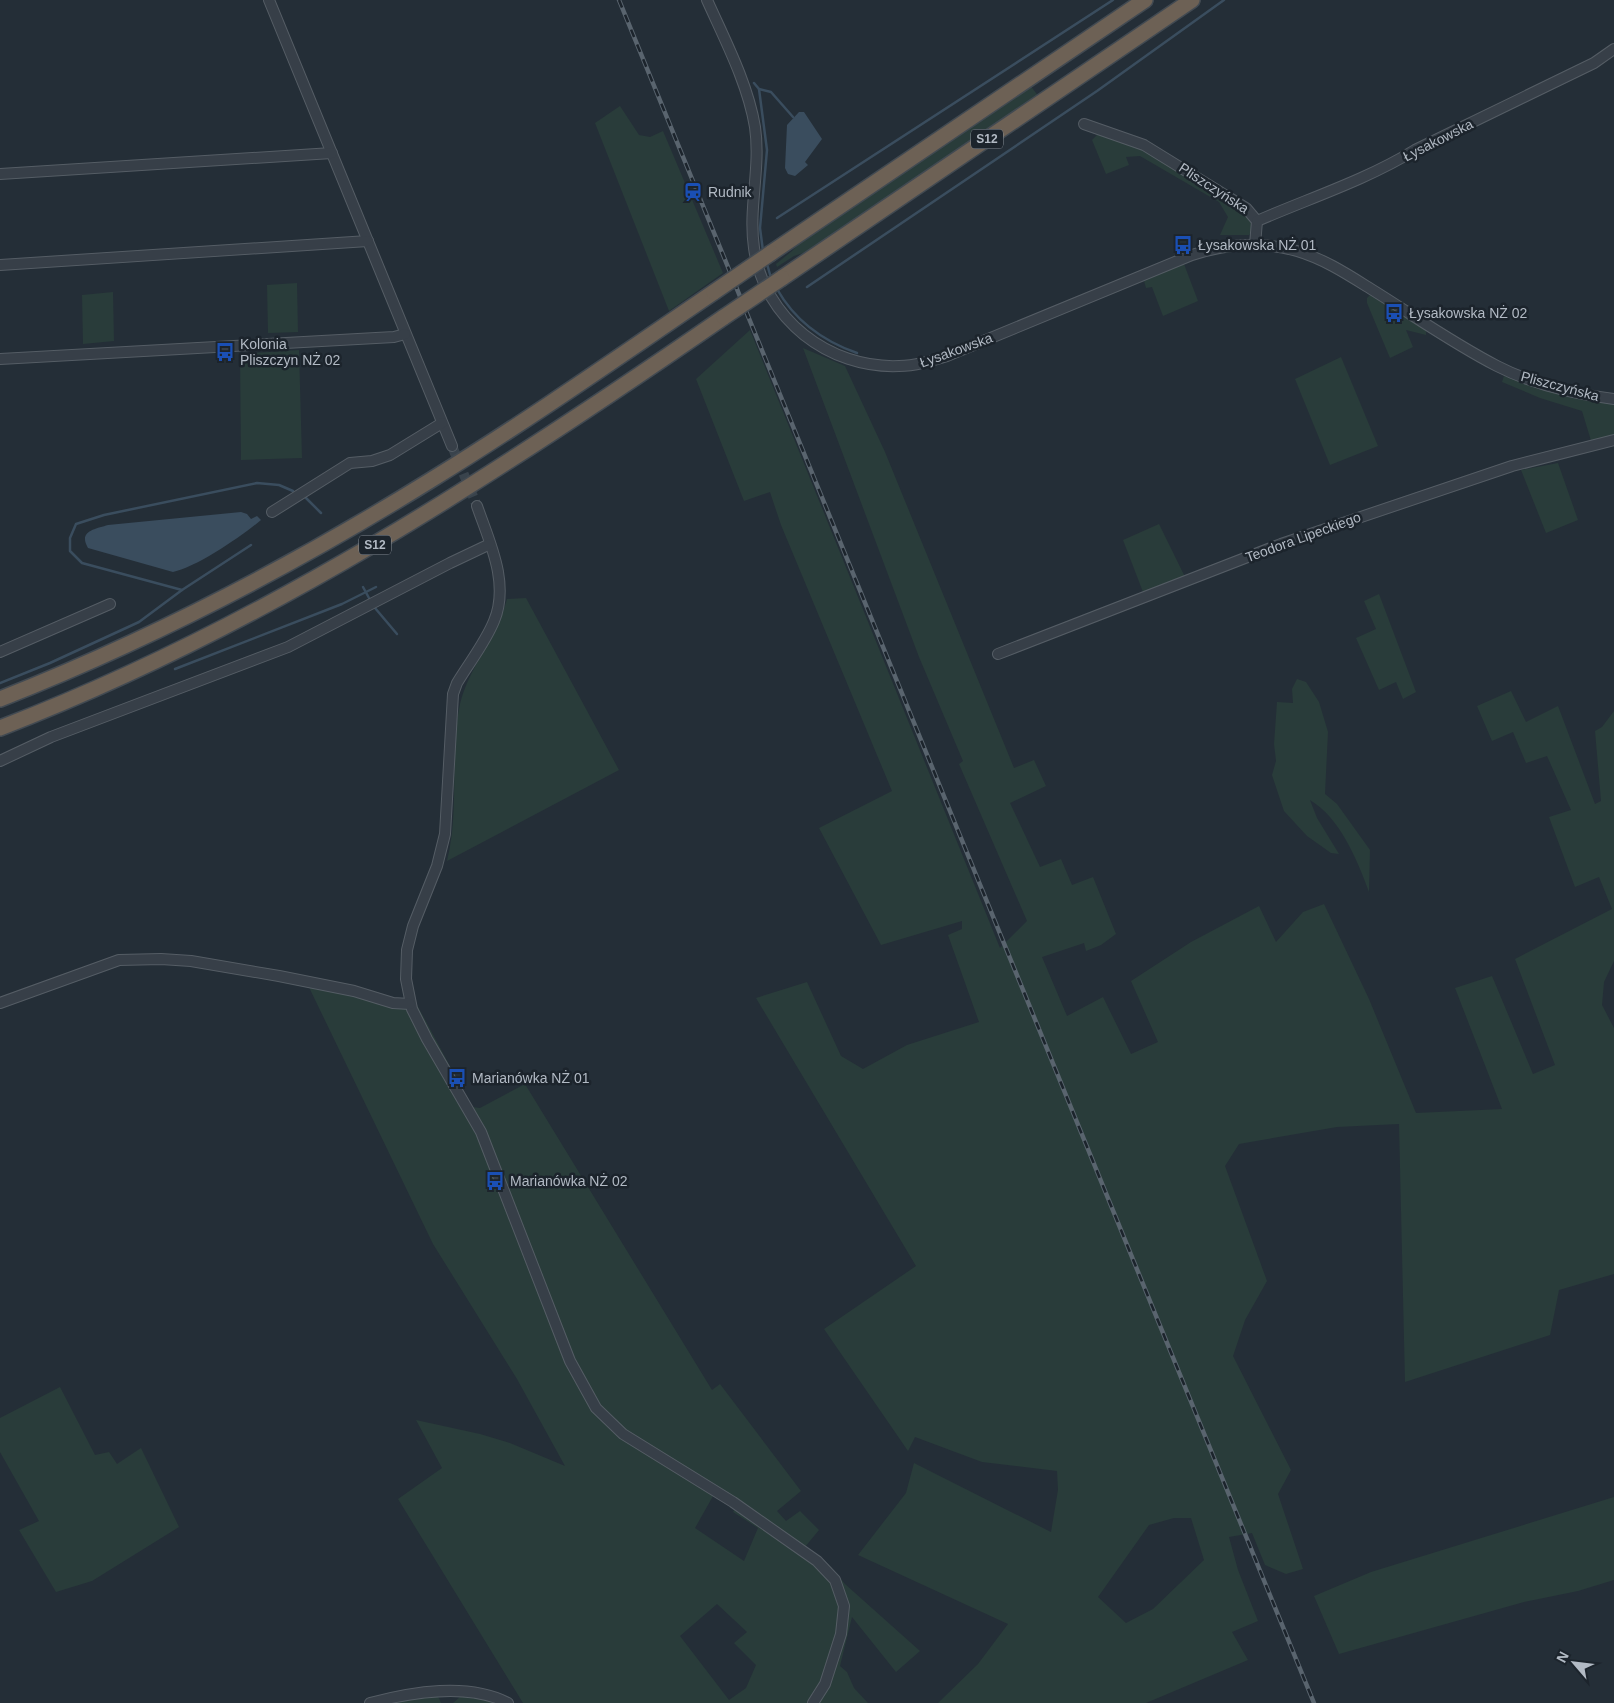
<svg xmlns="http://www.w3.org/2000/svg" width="1614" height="1703" font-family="Arial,sans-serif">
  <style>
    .green { fill: #293c3a; fill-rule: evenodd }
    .water { fill: #3a4d5e }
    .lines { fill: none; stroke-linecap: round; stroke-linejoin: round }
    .stream { stroke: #3a4d5e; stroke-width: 2.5 }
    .minor-tunnel { stroke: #39434c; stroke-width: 10; stroke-dasharray: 10 5; stroke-linecap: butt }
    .minor-casing { stroke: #555d65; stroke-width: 12 }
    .highway-casing { stroke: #424a52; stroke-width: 18 }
    .minor { stroke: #373f48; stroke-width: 10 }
    .highway { stroke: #6d6155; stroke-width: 15 }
    .rail-casing { stroke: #59646e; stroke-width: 4.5 }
    .rail { stroke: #1c242c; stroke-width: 2.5; stroke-dasharray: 8; stroke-linecap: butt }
    .highway-bridge-casing { stroke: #424a52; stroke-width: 18; stroke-linecap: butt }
    .highway-bridge { stroke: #6d6155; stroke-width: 15 }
    .labels { text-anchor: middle; stroke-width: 5; stroke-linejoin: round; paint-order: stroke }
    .shield { fill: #1c242c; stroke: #858d96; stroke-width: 1 }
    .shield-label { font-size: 12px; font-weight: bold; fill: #b2bac4 }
    .street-label { font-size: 14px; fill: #b2bac4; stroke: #1c242c }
    .poi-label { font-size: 14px; fill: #b2bac4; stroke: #1c242c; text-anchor: start }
  </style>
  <rect width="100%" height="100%" fill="#242e37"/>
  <g class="green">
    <path d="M1030,85L1039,97L812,250L794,256L777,267L776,264L792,251L803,239Z"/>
    <path d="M620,106L639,135L650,137L663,131L723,273L669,311L595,123Z"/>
    <path d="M1098,134L1141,148L1250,215L1254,228L1249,235H1220L1228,217L1219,202L1140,156L1126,157L1129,165L1106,174L1092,140Z"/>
    <path d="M1184,264L1198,301L1163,316L1152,287L1146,288L1144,281Z"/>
    <path d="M297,283L298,332L268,333L267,285Z"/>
    <path d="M113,292L114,341L83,344L82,295Z"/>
    <path d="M1370,295L1426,329V335L1406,330L1413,347L1390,358L1367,303V298Z"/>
    <path d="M750,330L1000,948L1027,921L959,764L963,761L919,657L803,348L845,366L885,452L1014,768L1034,760L1046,786L1010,803L1040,867L1061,859L1072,885L1093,877L1116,934L1101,945L1086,951L1084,943L1042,957L1067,1016L1103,997L1131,1054L1158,1042L1131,981L1191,942L1259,906L1276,942L1303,912L1324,904L1369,999L1416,1113L1502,1109L1455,988L1492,976L1533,1074L1555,1065L1515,959L1612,909L1599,877L1575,887L1549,817L1571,810L1547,756L1526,763L1513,732L1492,741L1477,706L1511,691L1526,722L1558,706L1595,804L1601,801L1595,731L1602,727L1614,711V961L1604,982L1602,1005L1614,1028V1274L1559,1290L1550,1335L1405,1382L1399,1124L1337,1127L1239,1144L1225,1166L1267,1281L1245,1320L1233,1356L1291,1470L1278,1494L1303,1569L1286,1574L1265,1565L1252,1533L1229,1537L1238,1570L1258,1621L1232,1632L1248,1660L1146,1703H938L978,1664L1008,1624L858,1555L906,1493L914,1463L1051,1532L1058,1490L1057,1471L982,1462L915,1437L908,1451L824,1329L916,1266L756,998L807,982L841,1056L863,1069L907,1045L979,1022L948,935L962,929V921L881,945L819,828L892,791L781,525L770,492L744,501L696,379ZM1174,1518H1191L1204,1560L1153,1609L1126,1623L1098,1597L1149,1525Z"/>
    <path d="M299,350L302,458L241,460L240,354Z"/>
    <path d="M1341,357L1378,446L1330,465L1295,379Z"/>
    <path d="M1504,376L1568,397L1614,404V437L1592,444L1582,411L1540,398L1502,382Z"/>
    <path d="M1558,463L1578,520L1546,533L1521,470Z"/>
    <path d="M1159,524L1186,579L1143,592L1123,540Z"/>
    <path d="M1379,594L1416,692L1403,699L1396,682L1379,690L1356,638L1376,629L1364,601Z"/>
    <path d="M526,598L619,770L447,861C460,809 449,756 460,704C469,667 497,637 507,599Z"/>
    <path d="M1297,679L1306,682L1319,702L1328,732L1325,794L1337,804L1370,850L1369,892C1357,859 1340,818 1310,800L1317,818L1339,854L1331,853L1307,836L1284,811L1272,775L1276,761L1274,744L1277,702L1293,703L1292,689Z"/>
    <path d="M305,979L354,988L416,1003L472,1107L480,1108L525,1084L712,1390L720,1384L801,1491L777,1511L786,1521L800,1511L819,1530L805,1547L829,1565L845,1584L920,1651L896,1672L852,1617L840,1666L847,1672L854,1688L868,1703H523L398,1499L442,1468L416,1420L480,1434L510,1443L565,1466L517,1379L433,1244ZM717,1489L738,1503L733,1512L758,1528L744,1561L695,1528ZM717,1604L747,1632L734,1643L756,1665L746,1688L729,1700L680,1636Z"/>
    <path d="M60,1387L95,1455L109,1452L117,1464L141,1448L179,1527L92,1581L56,1592L19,1530L39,1521L0,1452V1418Z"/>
    <path d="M1614,1497V1580L1578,1591L1524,1602L1339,1654L1314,1596L1371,1572Z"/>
    <path d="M438,1696L441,1703H391L405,1698Z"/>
    <path d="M460,1697H481L497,1703H453Z"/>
  </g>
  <g class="water">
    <path d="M799,112H804L822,139L805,162L808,165L795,176L788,174L785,168L787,125Z"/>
    <path d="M241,512L247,514L251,519L257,516L261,520C242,536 197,567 173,572L88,548C78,531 95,529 108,525Z"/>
  </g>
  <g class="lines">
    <g class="stream">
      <path d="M754,83L759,89L771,92L793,117"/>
      <path d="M759,89L767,150L760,228L763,251"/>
      <path d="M777,218L1113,0"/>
      <path d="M767,264L771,278"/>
      <path d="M807,287L1097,91L1224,0"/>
      <path d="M777,289C795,321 823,341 857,353"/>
      <path d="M304,496L321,513"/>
      <path d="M363,587L369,598"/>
      <path d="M182,590L82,563L70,551V538L76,524L104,515L257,483L279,485L293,491"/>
      <path d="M375,608L397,634"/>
      <path d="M175,669L342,604L376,587"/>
      <path d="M0,683L50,663L139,622L182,590L251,545"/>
    </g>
    <path class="minor-tunnel" d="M452,446L477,506"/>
    <g class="minor-casing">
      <g id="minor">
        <path d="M269,0L452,446"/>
        <path d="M707,0C725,40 748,84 755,127C761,168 748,208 754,248C764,319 829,369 899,366C915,366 931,361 947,356L1192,255C1226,244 1262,241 1297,251C1324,259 1347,274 1371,289C1413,315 1454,344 1497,366C1534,385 1574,394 1614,399"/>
        <path d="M1084,124L1144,145L1246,208L1257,221L1255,245"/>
        <path d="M0,174L332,153"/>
        <path d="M1257,221C1310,198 1366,180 1415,150L1594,63L1614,49"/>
        <path d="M0,265L368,241"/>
        <path d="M0,359L394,337L405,334"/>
        <path d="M477,506C489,541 510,583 494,621C485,643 469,663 457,683L453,694L445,834L437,866L413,926L407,950L406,979L412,1009L427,1039L481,1132L570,1361L596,1408L623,1434L733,1502L817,1561L835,1580L844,1606L841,1634L825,1684L813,1703"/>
        <path d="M272,512L350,463L372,461L390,455L442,423"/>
        <path d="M0,652L110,604"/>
        <path d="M998,654L1281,544L1512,466L1614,440"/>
        <path d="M0,761L51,737L288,647L450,563L490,544"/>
        <path d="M0,1003L119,960L161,959L191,961L279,976L354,991L393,1003L410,1004"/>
        <path d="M370,1703C412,1692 468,1682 508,1703"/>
      </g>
    </g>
    <g class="highway-casing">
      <g id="highway">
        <path d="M771,253L1145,0"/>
        <path d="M782,278L1192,0"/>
        <path d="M0,699C150,640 294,565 431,480C527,421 620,356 714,292"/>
        <path d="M0,728C261,628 495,475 724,317"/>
      </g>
    </g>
    <use href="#minor" class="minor"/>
    <use href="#highway" class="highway"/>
    <g class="rail-casing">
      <path id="rail" d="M619,0L1314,1703"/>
    </g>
    <use href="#rail" class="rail"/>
    <g class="highway-bridge-casing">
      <g id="highway-bridge">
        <path d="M714,292L771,253"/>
        <path d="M724,317L782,278"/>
      </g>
    </g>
    <use href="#highway-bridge" class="highway-bridge"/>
  </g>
  <defs>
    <g id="station-bare" transform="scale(1.5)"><path d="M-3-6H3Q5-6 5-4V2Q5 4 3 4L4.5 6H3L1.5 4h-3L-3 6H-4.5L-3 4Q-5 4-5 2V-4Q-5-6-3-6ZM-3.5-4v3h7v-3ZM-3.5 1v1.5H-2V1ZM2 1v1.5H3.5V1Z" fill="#1a4fb4" stroke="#1c242c" stroke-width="2.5" paint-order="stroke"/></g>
    <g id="bus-bare" transform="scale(1.5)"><path d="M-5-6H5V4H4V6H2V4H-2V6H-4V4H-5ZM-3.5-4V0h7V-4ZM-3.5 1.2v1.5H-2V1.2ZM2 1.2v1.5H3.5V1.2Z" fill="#1a4fb4" stroke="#1c242c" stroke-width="2.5" paint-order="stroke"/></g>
  </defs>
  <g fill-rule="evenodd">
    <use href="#station-bare" x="693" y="192"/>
    <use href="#bus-bare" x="1183" y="245"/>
    <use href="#bus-bare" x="1394" y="313"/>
    <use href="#bus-bare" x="225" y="352"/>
    <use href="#bus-bare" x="457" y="1078"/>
    <use href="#bus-bare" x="495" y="1181"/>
  </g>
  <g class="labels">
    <g class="shield">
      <rect x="971" y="129.5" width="32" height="19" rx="4"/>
      <rect x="359" y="535.5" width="32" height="19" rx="4"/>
    </g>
    <g class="shield-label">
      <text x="987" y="143">S12</text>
      <text x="375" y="549">S12</text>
    </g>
    <g class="street-label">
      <text transform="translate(1438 140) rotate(-27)" y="5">Łysakowska</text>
      <text transform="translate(1214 188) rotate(33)" y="5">Pliszczyńska</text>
      <text transform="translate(956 350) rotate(-20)" y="5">Łysakowska</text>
      <text transform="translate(1560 386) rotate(15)" y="5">Pliszczyńska</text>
      <text transform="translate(1303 537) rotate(-20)" y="5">Teodora Lipeckiego</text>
    </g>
    <g class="poi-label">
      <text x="708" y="197">Rudnik</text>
      <text x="1198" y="250">Łysakowska NŻ 01</text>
      <text x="1409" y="318">Łysakowska NŻ 02</text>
      <text x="240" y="349">Kolonia<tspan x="240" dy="16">Pliszczyn NŻ 02</tspan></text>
      <text x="472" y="1083">Marianówka NŻ 01</text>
      <text x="510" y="1186">Marianówka NŻ 02</text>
    </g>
  </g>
  <g transform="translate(1574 1663) rotate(298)" stroke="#1c242c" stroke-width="4" paint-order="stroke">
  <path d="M0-4L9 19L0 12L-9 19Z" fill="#b2bac4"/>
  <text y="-8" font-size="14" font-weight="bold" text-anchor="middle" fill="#b2bac4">N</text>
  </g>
</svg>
